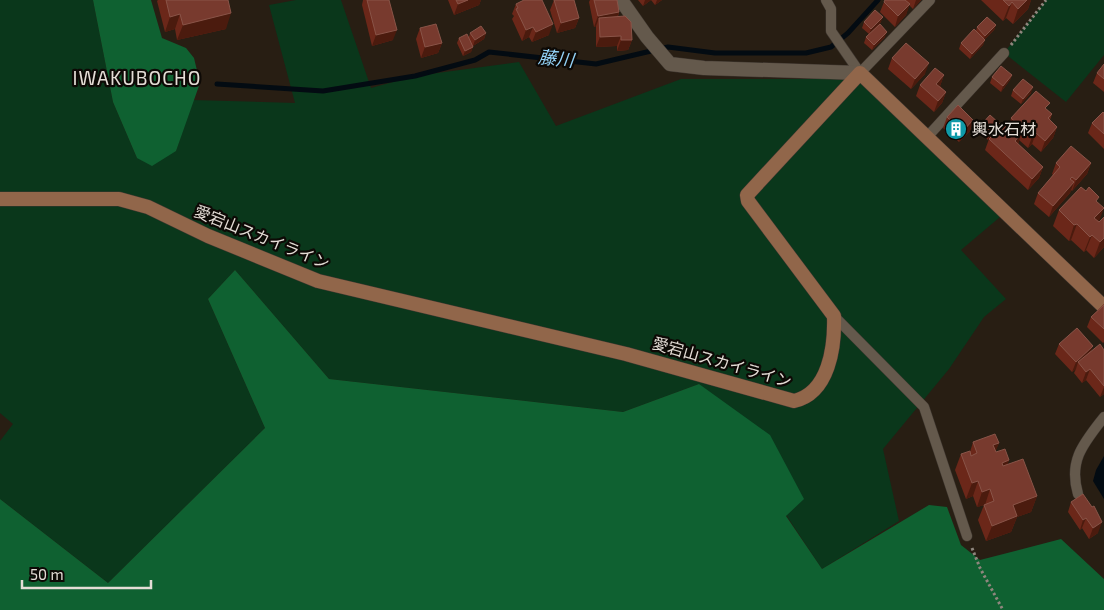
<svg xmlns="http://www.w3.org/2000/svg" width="1104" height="610" font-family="'Exo 2','Noto Sans JP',sans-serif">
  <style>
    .green { fill: #0a371b }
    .forest { fill: #0f6131 }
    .water { fill: #030b12 }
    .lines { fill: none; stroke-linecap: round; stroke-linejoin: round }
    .stream { stroke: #030b12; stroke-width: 5 }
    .service-casing { stroke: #3f3730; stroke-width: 11 }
    .minor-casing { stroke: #3f3730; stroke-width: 15 }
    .secondary-casing { stroke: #3f3730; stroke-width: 15 }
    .path { stroke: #8e867d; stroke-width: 3; stroke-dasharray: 2.5 2.5; stroke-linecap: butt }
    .service { stroke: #64594c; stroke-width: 10 }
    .minor { stroke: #64594c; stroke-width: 14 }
    .secondary { stroke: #91664a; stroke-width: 14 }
    .wall { fill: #6b2719 }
    .shaded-wall { fill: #4b1b0e }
    .building { fill: #783a2e; stroke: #895448 }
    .labels { text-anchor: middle; stroke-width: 4.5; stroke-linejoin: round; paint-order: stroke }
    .poi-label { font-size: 16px; fill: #e4ddd6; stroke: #0d0905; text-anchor: start }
    .street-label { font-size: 16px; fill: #e4ddd6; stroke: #0d0905 }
    .water-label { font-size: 18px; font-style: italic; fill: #93d2f7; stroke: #0d0905 }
    .quarter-label { font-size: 19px; letter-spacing: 1px; fill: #e4ddd6; stroke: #0d0905 }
  </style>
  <rect width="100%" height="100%" fill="#281e13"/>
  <g class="green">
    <path d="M0,0H93L113,102L137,158L176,151L192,100L295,103L269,5L296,0H341L371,88L415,76L519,62L556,126L681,79H857L1000,217L961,250L1006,299L984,317L949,369L883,449L899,521L822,569L699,384L623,412L329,379L235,270L208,299L265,428L108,583L0,499V441L13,424L0,413Z"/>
    <path d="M1046,0H1104V55L1066,102L1004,53Z"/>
  </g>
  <g class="forest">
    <path d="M93,0H151L162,38L186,48L194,58L200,83L176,151L152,166L137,158L113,102Z"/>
    <path d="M235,270L329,379L623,412L699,384L770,435L804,499L786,516L822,569L929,505L947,507L961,545L980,560L1061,539L1104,579V610H0V499L108,583L265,428L208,299Z"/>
  </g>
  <path class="water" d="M1104,456V499L1093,481L1096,470Z"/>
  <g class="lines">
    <path class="stream" d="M217,84L323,91L415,76L475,60L489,52L596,64L668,47L715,53H806L831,47L848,33L878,0"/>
    <g class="service-casing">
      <g id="service">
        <path d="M826,0L831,9V31L860,73L930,0"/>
        <path d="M928,136L1004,53"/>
        <path d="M834,316L924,407L967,536"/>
        <path d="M1078,494C1068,460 1084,443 1104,417"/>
      </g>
    </g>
    <g class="minor-casing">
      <path id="minor" d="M621,0L647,37L670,64L704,68L860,73"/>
    </g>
    <g class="secondary-casing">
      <path id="secondary" d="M0,199H119L148,207L208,236L318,281L626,354L794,401C829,393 835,347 834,316L748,201L747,195L860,73L1104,307"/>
    </g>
    <g class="path">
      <path d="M1011,45L1046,0"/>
      <path d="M972,548L980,568L1003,610"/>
    </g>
    <use href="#service" class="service"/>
    <use href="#minor" class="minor"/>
    <use href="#secondary" class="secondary"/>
  </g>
  <g class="wall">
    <path d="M158,0H228L226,29L177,40L175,29L165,32L157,1Z"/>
    <path d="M363,0H389L393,40L372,46L362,5Z"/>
    <path d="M448,0H481L479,5L454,15Z"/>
    <path d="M554,0H574L579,18L575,28L557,33L550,10Z"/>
    <path d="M590,0H617L619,12L618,17L632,40L628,50L617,51V46L596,47V26L594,27L589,2Z"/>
    <path d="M638,0H651L643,6Z"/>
    <path d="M651,0H662L655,5Z"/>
    <path d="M885,0H921L913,9L909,5L906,15L895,27L880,12L884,2Z"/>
    <path d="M981,0H1031L1028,9L1013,24L1006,18L1003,21Z"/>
    <path d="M516,4L549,35L532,42L529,37L522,41L512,19L514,16L512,14Z"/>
    <path d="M864,22H881L878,25L885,37L872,50L864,43L866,37L869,34L862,28Z"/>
    <path d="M996,25L994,30L985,39L983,45L970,59L959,49L961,43L976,31L977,27Z"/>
    <path d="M420,28L442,43L438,53L421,58L416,39Z"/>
    <path d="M470,33H486L484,39L473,46L471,52L463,56L457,43L459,38L469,37Z"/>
    <path d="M892,58L925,74L911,89L888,69Z"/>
    <path d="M1104,64V92L1093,83L1097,73Z"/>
    <path d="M944,75L940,86L946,92L942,103L934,112L916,96L920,85Z"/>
    <path d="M1012,75L1010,80L1001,92L990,83L992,77Z"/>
    <path d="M1013,90L1031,93L1021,104L1011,96Z"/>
    <path d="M1047,110L1052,114L1050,120L1057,127L1053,138L1041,152L1032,144L1028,148L1019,140L1018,144L1043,167L1039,178L1028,190L985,150L989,139L1010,123L1011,118Z"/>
    <path d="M1104,113V149L1088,133L1092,123Z"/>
    <path d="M947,117L973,120L970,131L959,142L943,128Z"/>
    <path d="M1000,124L998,129L988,140L978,131L980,126Z"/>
    <path d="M1056,163H1091L1087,174L1072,191L1071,190L1070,193L1049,217L1034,204L1038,193L1053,175L1052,174Z"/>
    <path d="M1098,202L1099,222L1104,247L1094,258L1086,250L1084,252L1071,240L1069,241L1053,226L1059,210Z"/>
    <path d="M1104,304V342L1103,343L1087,327L1091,317Z"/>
    <path d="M1059,344L1091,352L1104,350V394L1100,397L1086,380L1082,383L1074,373L1076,369L1072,372L1055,354Z"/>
    <path d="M973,442L999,443L995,451L996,452L1009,460L1007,465L1037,496L1031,512L1017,517L1011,532L986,541L978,520L984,505L977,507L973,496L966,499L955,470L961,454L970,452Z"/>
    <path d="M1083,494L1098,533L1089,539L1082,528L1080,530L1068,512L1071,502Z"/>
  </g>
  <g class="shaded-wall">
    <path d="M468,0H481L479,5L454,15L458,4Z"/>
    <path d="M645,0H651L643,6Z"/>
    <path d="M657,0H662L655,5Z"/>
    <path d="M916,0H921L913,9Z"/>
    <path d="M1027,0H1031L1028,9L1013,24L1018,9Z"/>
    <path d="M1012,2L1006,18L1003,21L1009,6Z"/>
    <path d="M910,4L906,15L895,27L898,16Z"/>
    <path d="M619,12L615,22L599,18L596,26L594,27L598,16Z"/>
    <path d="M231,13L226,29L177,40L183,25Z"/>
    <path d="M180,14L175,29L165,32L170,17Z"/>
    <path d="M883,17L881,22L869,35L871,29Z"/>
    <path d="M579,18L575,28L557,33L561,23Z"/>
    <path d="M553,24L549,35L532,42L536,32Z"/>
    <path d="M996,25L994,30L983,41L985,36Z"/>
    <path d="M533,27L529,37L522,41L526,30Z"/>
    <path d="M397,30L393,40L372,46L376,35Z"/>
    <path d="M887,32L885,37L872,50L874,45Z"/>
    <path d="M486,33L484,39L473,46L475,40Z"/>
    <path d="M621,36L617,46L596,47L600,37Z"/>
    <path d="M621,40H632L628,50L617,51Z"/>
    <path d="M985,40L983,45L970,59L972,54Z"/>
    <path d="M442,43L438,53L421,58L425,47Z"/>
    <path d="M473,47L471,52L463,56L465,51Z"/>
    <path d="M929,63L925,74L911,89L915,79Z"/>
    <path d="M944,75L940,86L933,94L936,84Z"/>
    <path d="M1012,75L1010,80L1001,92L1003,86Z"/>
    <path d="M1033,87L1031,93L1021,104L1023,99Z"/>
    <path d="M946,92L942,103L934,112L938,101Z"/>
    <path d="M973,120L970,131L959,142L962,132Z"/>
    <path d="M1000,124L998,129L988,140L990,134Z"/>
    <path d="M1057,127L1053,138L1041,152L1045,141Z"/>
    <path d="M1036,133L1032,144L1028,148L1032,137Z"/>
    <path d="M1021,134L1018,145L1015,141Z"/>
    <path d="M1091,163L1087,174L1072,191L1076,180Z"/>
    <path d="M1043,167L1039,178L1028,190L1032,179Z"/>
    <path d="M1074,182L1070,193L1049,217L1053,206Z"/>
    <path d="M1104,208L1098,224L1094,218Z"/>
    <path d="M1077,224L1071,240L1069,241L1074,225Z"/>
    <path d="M1092,235L1086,250L1084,252L1090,237Z"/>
    <path d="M1104,238V247L1094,258L1100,242Z"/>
    <path d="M1093,346L1089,357L1078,362L1076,369L1072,372L1076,362Z"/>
    <path d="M1090,369L1086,380L1082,383L1086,372Z"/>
    <path d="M1104,387V394L1100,397Z"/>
    <path d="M999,443L993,458V445Z"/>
    <path d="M1009,460L1003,476L1002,463Z"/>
    <path d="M978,481L973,496L966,499L972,483Z"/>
    <path d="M990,489L985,505L977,507L982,492Z"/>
    <path d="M1037,496L1031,512L1017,517L1011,532L986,541L992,526L1013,505Z"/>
    <path d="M1086,518L1082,528L1080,530L1083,520Z"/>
    <path d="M1102,522L1098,533L1089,539L1093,528Z"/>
  </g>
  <g class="building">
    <path d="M166,0H228L231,13L183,25L180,14L170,17Z"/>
    <path d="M367,0H389L397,30L376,35Z"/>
    <path d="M456,0H468L458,4Z"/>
    <path d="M524,0H542L553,24L536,32L533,27L526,30L516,9L518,8L516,4Z"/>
    <path d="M554,0H574L579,18L561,23Z"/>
    <path d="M594,0H617L619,12L598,16Z"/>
    <path d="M885,0H905L910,4L898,16L884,2Z"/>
    <path d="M1003,0H1027L1018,9L1012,2L1009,6Z"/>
    <path d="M875,10L883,17L871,29L864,22Z"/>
    <path d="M625,16L631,22L632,40H621V36L600,37L599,18Z"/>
    <path d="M987,17L996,25L985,36L977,27Z"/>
    <path d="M436,24L442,43L425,47L420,28Z"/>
    <path d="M880,24L887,32L874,45L866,37Z"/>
    <path d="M481,26L486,33L475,40L470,33Z"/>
    <path d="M974,29L985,40L972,54L961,43Z"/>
    <path d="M467,34L473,47L465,51L459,38Z"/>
    <path d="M906,43L929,63L915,79L892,58Z"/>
    <path d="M1104,64V79L1097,73Z"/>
    <path d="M1001,66L1012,75L1003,86L992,77Z"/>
    <path d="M935,68L944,75L936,84L946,92L938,101L920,85Z"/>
    <path d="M1023,79L1033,87L1023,99L1013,90Z"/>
    <path d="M1036,91L1050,103L1045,108L1052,114L1048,118L1057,127L1045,141L1036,133L1032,137L1011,118Z"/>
    <path d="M958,105L973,120L962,132L947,117Z"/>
    <path d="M1103,112L1104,113V134L1092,123Z"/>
    <path d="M990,115L1000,124L990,134L980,126Z"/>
    <path d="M1007,121L1021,134L1015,141L1043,167L1032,179L989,139Z"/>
    <path d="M1071,146L1091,163L1076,180L1072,177L1070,179L1074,182L1053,206L1038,193L1060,167L1056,163Z"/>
    <path d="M1081,187L1086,191L1089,187L1099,197L1096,201L1104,208L1094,218L1099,222L1104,217V238L1100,242L1092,235L1090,237L1077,224L1074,225L1059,210Z"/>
    <path d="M1104,305V329L1091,317Z"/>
    <path d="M1077,328L1093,346L1076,362L1059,344Z"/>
    <path d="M1100,344L1104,350V386L1090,369L1086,372L1078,362Z"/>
    <path d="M995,434L999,443L993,445L996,452L1005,449L1009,460L1002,463L1003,466L1023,459L1037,496L1013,505L1017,516L992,526L984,505L994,501L990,489L982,492L978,481L972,483L961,454L970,451L971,456L977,453L973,442Z"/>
    <path d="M1083,494L1092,507L1094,506L1102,522L1093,528L1086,518L1083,520L1071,502Z"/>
  </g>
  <defs>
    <g id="building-disc" transform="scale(1.125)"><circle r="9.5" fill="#0f9aa8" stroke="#0d0905"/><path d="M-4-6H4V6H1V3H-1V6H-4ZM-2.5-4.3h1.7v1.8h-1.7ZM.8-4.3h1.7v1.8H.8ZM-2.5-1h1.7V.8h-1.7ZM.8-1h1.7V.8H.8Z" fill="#fff"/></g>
  </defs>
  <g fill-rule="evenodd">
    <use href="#building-disc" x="956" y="129"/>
  </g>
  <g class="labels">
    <g class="poi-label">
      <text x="972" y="135">輿水石材</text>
    </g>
    <g class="street-label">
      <text transform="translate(262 237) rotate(22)" y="6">愛宕山スカイライン</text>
      <text transform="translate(722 362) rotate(16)" y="6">愛宕山スカイライン</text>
    </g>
    <g class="water-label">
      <text transform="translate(556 59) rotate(6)" y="6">藤川</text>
    </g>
    <g class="quarter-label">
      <text x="137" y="85">IWAKUBOCHO</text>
    </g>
  </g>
  <path d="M22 580v8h129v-8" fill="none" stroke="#e4ddd6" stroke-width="2.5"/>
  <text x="30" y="580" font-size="15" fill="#e4ddd6" stroke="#0d0905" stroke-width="4" paint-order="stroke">50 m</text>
</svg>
